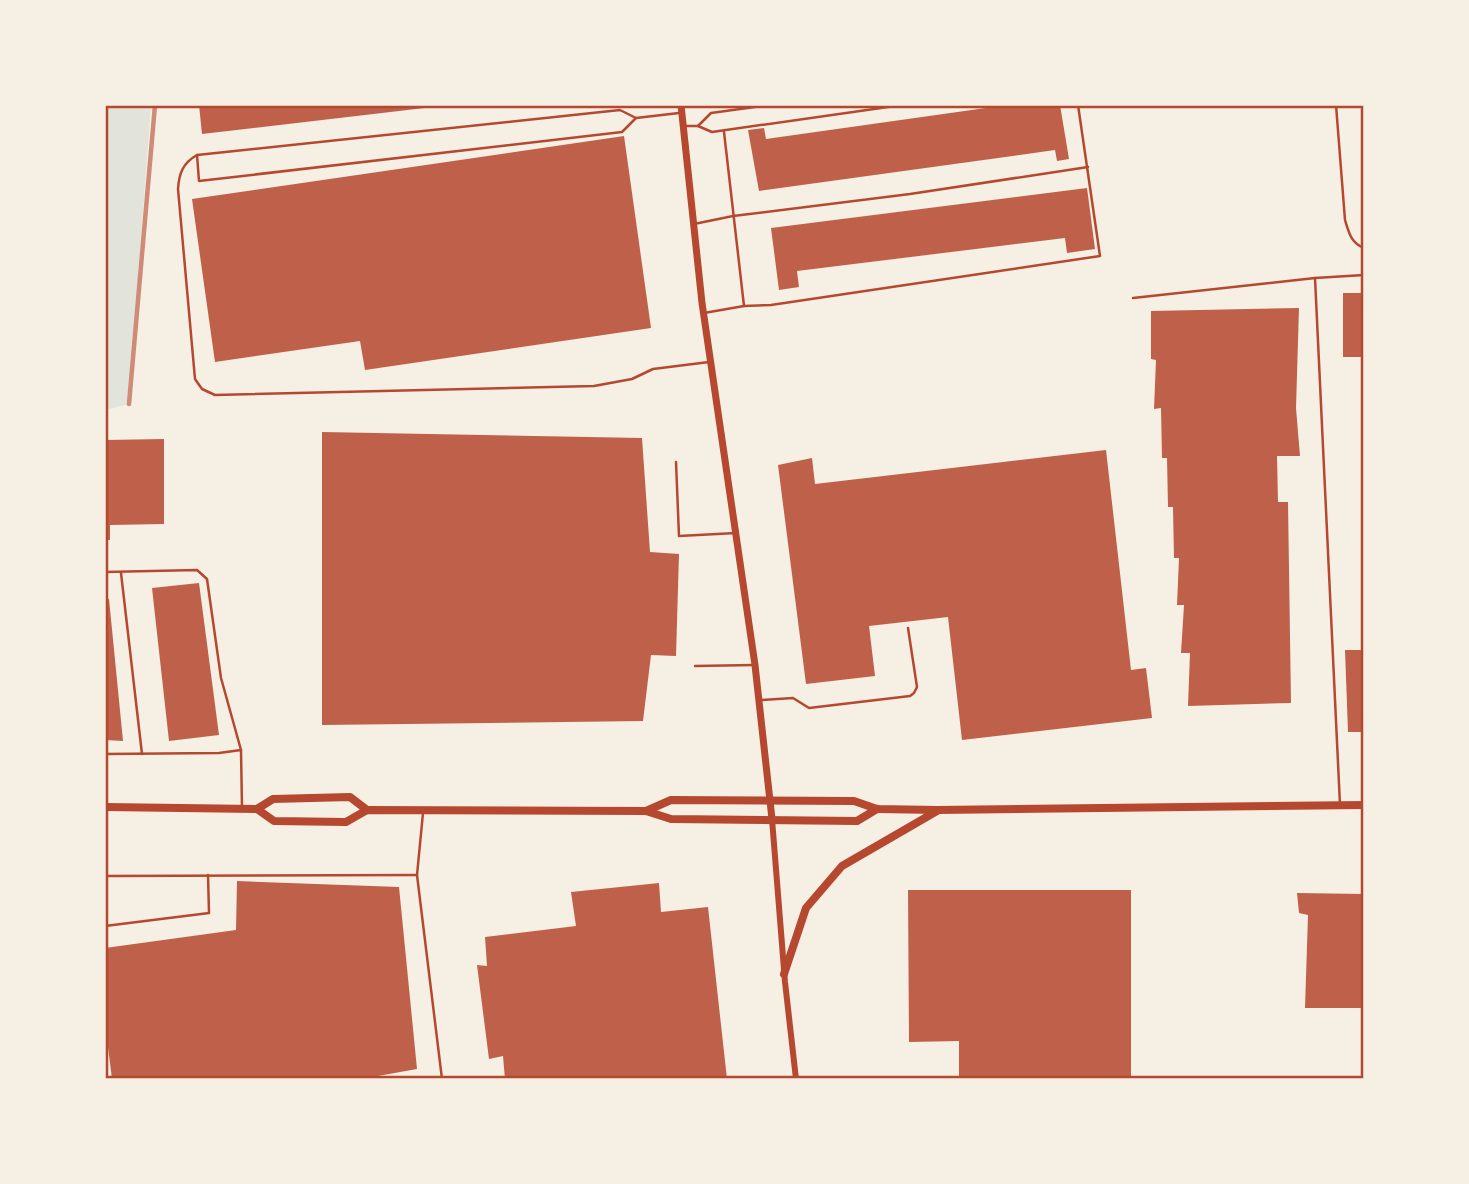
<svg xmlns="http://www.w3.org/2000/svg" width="1469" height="1184" font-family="'PT Sans',sans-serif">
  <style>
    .green { fill: #e2e4dc }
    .building { fill: #bf614a }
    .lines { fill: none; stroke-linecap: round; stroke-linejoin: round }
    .service { stroke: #b5482f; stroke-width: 2.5 }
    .minor { stroke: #b5482f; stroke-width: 6 }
    .tertiary { stroke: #b5482f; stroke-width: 7 }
    .secondary { stroke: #b5482f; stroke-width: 8 }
    .rail { stroke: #cf8b77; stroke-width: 4.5 }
    .neatline { fill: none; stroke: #b5482f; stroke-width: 2.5 }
  </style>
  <rect width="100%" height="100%" fill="#f6efe4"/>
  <path class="green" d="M105,105H151L129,404L105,410Z"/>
  <g class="building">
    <path d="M199,105H433V107L202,134Z"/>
    <path d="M1007,105H1060L1069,159L1057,161L1055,150L759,191L748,130L764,128L766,139Z"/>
    <path d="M624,136L651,328L365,370L360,341L215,362L192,199Z"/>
    <path d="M1087,188L1095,249L1067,253L1065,238L797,271L799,287L779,290L771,228Z"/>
    <rect x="1343" y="293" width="21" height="64"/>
    <path d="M1299,308L1296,408L1300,456H1277L1278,502H1288L1291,703L1188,706L1190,653H1181L1184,605H1177L1179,558H1174L1173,507H1168L1167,458H1162L1161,408L1154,409L1156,360L1151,359V311Z"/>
    <path d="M322,432L642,438L650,552L679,554L676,656L651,655L643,721L322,725Z"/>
    <path d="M164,439V524L110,525V540H105V440Z"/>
    <path d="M1106,450L1131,670L1146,668L1152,718L962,740L948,617L869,626L875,676L806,684L778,465L812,458L815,484Z"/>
    <path d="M199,583L219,735L169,741L152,588Z"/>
    <path d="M109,599L123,741L105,740V600Z"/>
    <path d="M1345,650H1364V732H1348Z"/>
    <path d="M237,881L399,887L417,1069L361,1079H112L105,1023V948L236,930Z"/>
    <path d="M659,883L661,912L708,907L727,1079H505L503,1056L489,1059L477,965L487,966L485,937L576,926L571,892Z"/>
    <path d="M908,890H1131V1079H959V1041L909,1042Z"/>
    <path d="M1297,893L1364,894V1008H1305L1308,915L1299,913Z"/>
  </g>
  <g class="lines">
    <g class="service">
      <path d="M1336,105L1345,220C1349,233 1351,243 1364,248"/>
      <path d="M636,118L620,110L197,155C183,163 179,173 178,189L195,379L202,389L215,395L594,386L632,379L653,369L709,362"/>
      <path d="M685,126H698L712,132L902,105"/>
      <path d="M698,126L711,113L770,105"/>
      <path d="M724,132L744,306"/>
      <path d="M197,155L199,181L622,132L636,118L679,113"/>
      <path d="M694,224L733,216L910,194L1088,167"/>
      <path d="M1315,278L1364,275"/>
      <path d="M1133,298L1315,278L1340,805"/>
      <path d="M704,313L744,306L771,305L1100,256L1078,105"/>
      <path d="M676,462L679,536L736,533"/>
      <path d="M105,572L197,570L207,579L221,678L241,750"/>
      <path d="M121,573L142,754"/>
      <path d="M695,666L754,665"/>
      <path d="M761,700L793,698L809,708L910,696L914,693L917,687L908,628"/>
      <path d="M105,754L219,753L241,750L242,807"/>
      <path d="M423,813L417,875L442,1079"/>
      <path d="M105,876L417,875"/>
      <path d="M105,926L209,913L208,875"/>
    </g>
    <path class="minor" d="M772,819L785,982L796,1079"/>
    <path class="tertiary" d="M681,105L702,303L755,665L772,819"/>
    <g class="secondary">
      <path d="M105,807L257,809L273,799L350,797L367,810"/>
      <path d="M257,809L274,821L346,822L367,810L646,811L671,819L857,821L877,809"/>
      <path d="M646,811L671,800L854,801L877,809L938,810L1364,805"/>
      <path d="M784,974L806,908L842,866L937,811"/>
    </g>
    <path class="rail" d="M129,404L155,105"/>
  </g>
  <rect width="1469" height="1184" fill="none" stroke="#f6efe4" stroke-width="214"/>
  <rect x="107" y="107" width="1255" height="970" class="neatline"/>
</svg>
